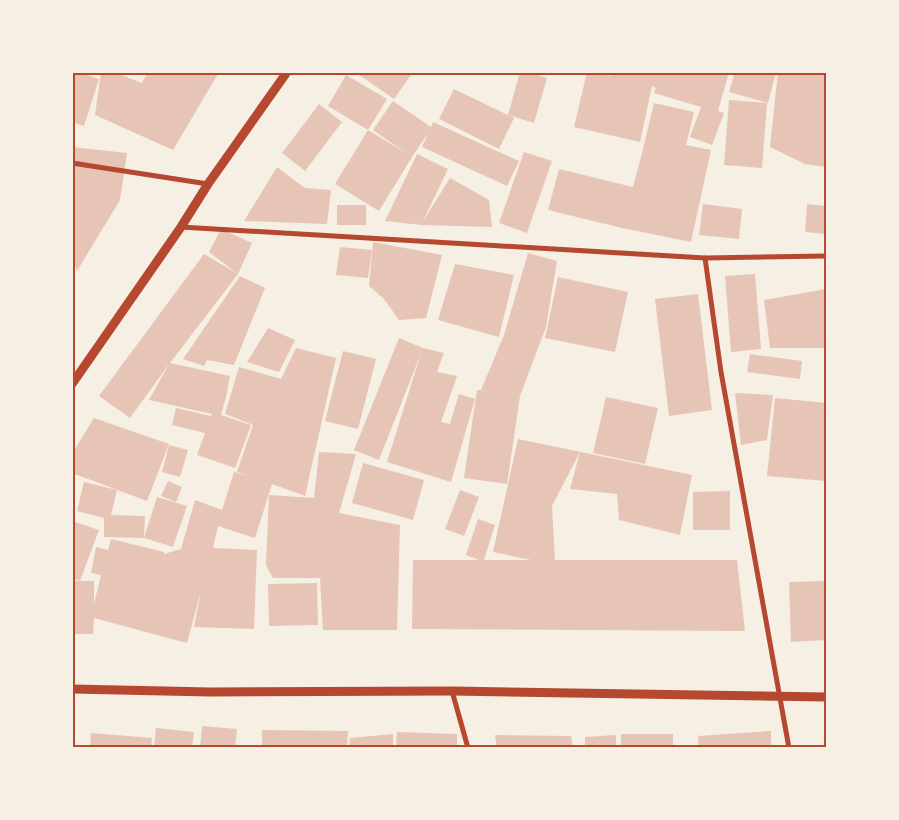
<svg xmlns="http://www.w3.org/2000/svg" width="899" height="820" font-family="Lato,sans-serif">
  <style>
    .building { fill: #e6c5b7 }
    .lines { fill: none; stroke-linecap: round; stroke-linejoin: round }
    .minor { stroke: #b5482f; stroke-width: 5 }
    .tertiary { stroke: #b5482f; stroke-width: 9 }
    .neatline { fill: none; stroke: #b5482f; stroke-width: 2 }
  </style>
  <rect width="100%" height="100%" fill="#f6efe4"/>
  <g class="building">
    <path d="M72,72H77L99,79L84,126L72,122Z"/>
    <path d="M101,72H113L142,83L148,72H219L173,150L95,115Z"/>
    <path d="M355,72H413L394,99Z"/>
    <path d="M520,72H528L547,78L534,123L508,115Z"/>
    <path d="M587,72H594L611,76L612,72H729L718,111L724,113L712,145L690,137L701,107L654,93L656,88L652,86L640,142L574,127Z"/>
    <path d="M735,72H776L768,103L729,92Z"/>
    <path d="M778,72H826V167L805,164L770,147Z"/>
    <path d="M346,75L387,99L368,130L328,106Z"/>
    <path d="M454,89L514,118L499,149L439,119Z"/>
    <path d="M729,100L767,103L762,168L724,165Z"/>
    <path d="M393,101L431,127L433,122L519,161L507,186L422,147L428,133L412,157L379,211L335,184L368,130L406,153L373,130Z"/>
    <path d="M654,103L694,112L686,145L711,150L691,242L622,228L548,210L559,169L633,187L642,153Z"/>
    <path d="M319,104L342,122L305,171L282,153Z"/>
    <path d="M72,147L127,153L120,200L77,271L72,255Z"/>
    <path d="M524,152L552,161L527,233L499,223Z"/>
    <path d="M417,154L448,169L422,223L450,178L489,200L492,227L421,225L385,221Z"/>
    <path d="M277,167L305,188L331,190L327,224L244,221Z"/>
    <path d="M703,204L742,209L739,239L699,235Z"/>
    <path d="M807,204L826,206V234L805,232Z"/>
    <rect x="337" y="205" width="29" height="20"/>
    <path d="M221,229L252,243L238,274L209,252Z"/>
    <path d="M373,242L442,255L426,318L399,320L384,299L369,286Z"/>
    <path d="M340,247L372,250L368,278L336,275Z"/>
    <path d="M528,253L557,261L546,327L520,396L507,484L464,478L477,390L488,391L481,390L504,335Z"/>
    <path d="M204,254L238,274L170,363L230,376L226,397L221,415L251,425L235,468L197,455L205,433L172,425L176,408L211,416L212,414L149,400L169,364L130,418L99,396Z"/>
    <path d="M455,264L514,275L499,337L438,320Z"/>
    <path d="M755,274L761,349L731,352L725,276Z"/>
    <path d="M240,276L265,288L234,365L207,360L204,366L183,359Z"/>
    <path d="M558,277L628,292L615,352L545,338Z"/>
    <path d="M826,289V323L824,346L826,340V348H770L764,300Z"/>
    <path d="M698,294L712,410L669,416L655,299Z"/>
    <path d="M268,328L295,340L279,372L247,362Z"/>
    <path d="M399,338L423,348L444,353L437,372L457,376L441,422L450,424L459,394L475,399L451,482L387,462L421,353L379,460L354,450Z"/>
    <path d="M296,348L336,358L305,496L272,484L255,538L218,526L213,548L257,550L254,629L194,627L201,591L187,643L94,618L93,634H72V581H80L72,578V521L99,530L80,581H94V604L101,575L91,573L96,547L108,550L111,539L164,552V554L181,549L195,500L222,510L234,472L248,476L237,472L253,425L225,414L239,367L281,379Z"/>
    <path d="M343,351L376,359L358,429L325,421Z"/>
    <path d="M750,354L802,361L800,379L747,372Z"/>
    <path d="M735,393L773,395L767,440L741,445Z"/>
    <path d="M606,397L658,408L645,464L593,453Z"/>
    <path d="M775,398L826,403V481L767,476Z"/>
    <path d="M94,418L169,444L147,501L72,473V454Z"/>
    <path d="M518,439L692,475L680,535L619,520L617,494L570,489L580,452L552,506L555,560H737L745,631L412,629L413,560H479L466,555L478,519L495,525L484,560H531L493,552Z"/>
    <path d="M169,445L188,450L180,477L162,472Z"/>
    <path d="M319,452L356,454L339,513L400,525L397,630H323L320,578H273L266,565L269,495L314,498Z"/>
    <path d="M363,463L424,480L413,520L352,503Z"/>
    <path d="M168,481L182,487L176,502L161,496Z"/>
    <path d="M84,482L117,490L111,515L145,516L144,538L157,497L187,506L173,547L144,538L104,537V518L77,511Z"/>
    <path d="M460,490L479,497L464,536L445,529Z"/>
    <path d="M730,491V530H693V492Z"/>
    <path d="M826,581V640L791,642L789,582Z"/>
    <path d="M317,583L318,625L269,626L268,584Z"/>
    <path d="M202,726L237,729L235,748H200Z"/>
    <path d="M156,728L194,732L192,748H154Z"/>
    <path d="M262,730L348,731L347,748H262Z"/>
    <path d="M771,731V748H699L698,736Z"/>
    <path d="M397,732L457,734V748H396Z"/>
    <path d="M91,733L152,738L151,748H90Z"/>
    <path d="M393,734V748H349L350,738Z"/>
    <rect x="621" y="734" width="52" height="14"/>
    <path d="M495,735L571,736L573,748H497Z"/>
    <path d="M616,735V748H585V737Z"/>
  </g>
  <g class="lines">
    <g class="minor">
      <path d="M72,163L208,184"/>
      <path d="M181,227L705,258L826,256"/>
      <path d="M705,258L721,372L789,748"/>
      <path d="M452,691L468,748"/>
    </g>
    <g class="tertiary">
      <path d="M72,384L181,227L208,184L287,72"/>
      <path d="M72,689L210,692L452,691L826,697"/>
    </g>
  </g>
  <rect width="899" height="820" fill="none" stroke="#f6efe4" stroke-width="148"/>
  <rect x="74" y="74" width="751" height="672" class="neatline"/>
</svg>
